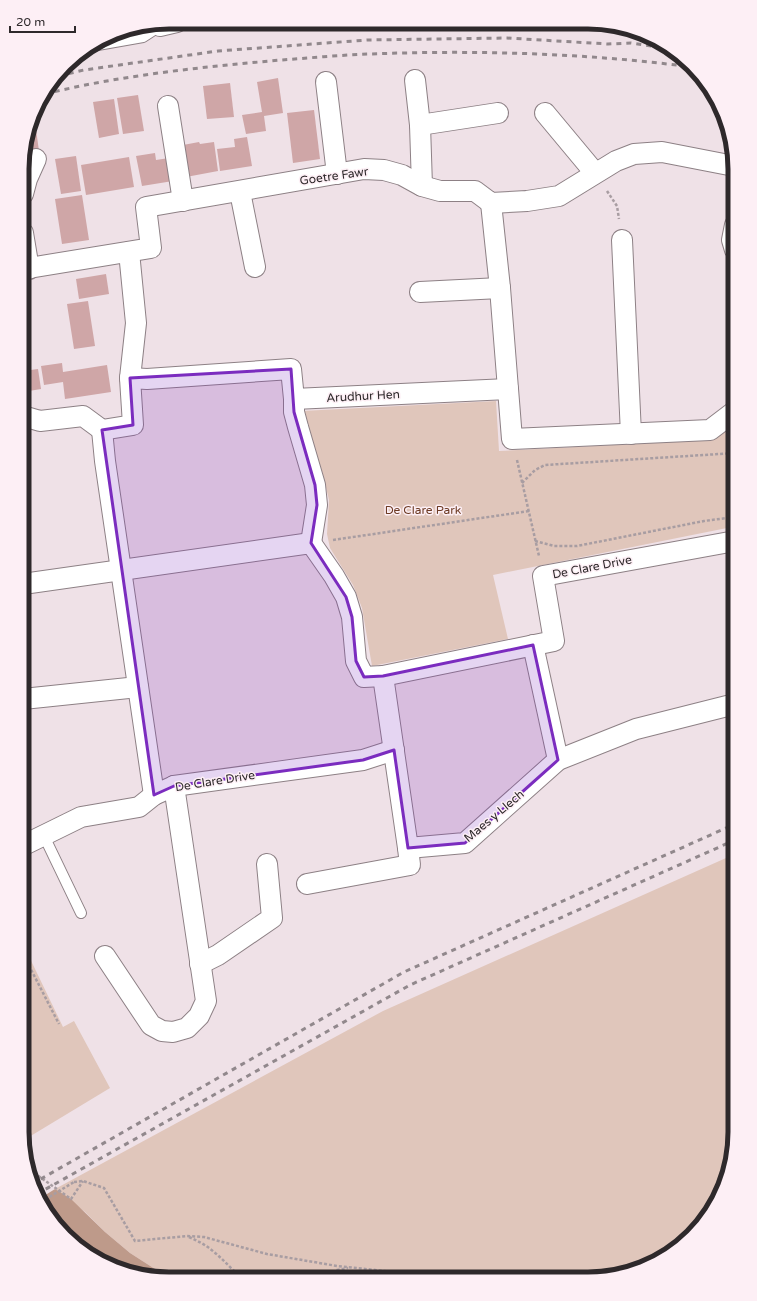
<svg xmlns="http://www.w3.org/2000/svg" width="757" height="1301" font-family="'Varela Round',sans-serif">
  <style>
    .green { fill: #e0c6bb }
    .forest { fill: #be9a8a }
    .building { fill: #cfa6a7 }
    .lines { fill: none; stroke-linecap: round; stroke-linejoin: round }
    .service-casing { stroke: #8d8085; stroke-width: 12 }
    .minor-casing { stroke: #8d8085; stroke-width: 22 }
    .path { stroke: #a89da2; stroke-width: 2.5; stroke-dasharray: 3 2; stroke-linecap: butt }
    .service { stroke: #fff; stroke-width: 10 }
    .minor { stroke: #fff; stroke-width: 20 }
    .rail { stroke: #91888c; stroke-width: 3; stroke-dasharray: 5 5; stroke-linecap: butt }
    .path-bridge { stroke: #a89da2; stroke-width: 2.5; stroke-dasharray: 3 2; stroke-linecap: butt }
    .marked { fill: #7b2cbf; fill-opacity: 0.2; stroke: #7b2cbf; stroke-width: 3; stroke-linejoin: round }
    .labels { text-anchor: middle; stroke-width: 3; stroke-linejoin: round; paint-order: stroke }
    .street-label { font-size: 12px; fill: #2e292b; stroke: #fdeff5 }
    .park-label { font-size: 12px; fill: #6d3b24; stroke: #fdeff5 }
    .rim { fill: none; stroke: #2e292b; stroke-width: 5 }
  </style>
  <rect width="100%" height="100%" fill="#efe1e7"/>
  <g class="green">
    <path d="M496,401L499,451L707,440L735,421V529L727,528L493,575L508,639L372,666L362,608L353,585L330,548L327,534L329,500L322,471L309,443L302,411Z"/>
    <path d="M735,854V1142L724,1188L705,1221L678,1249L644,1268L588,1279L169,1278L130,1253L105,1232L85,1212L55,1189L383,1011Z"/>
    <path d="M22,942L63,1027L74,1021L110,1088L24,1140L22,1132Z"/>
  </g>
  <path class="forest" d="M55,1189L71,1199L105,1232L130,1253L169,1278H150L112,1268L79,1249L52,1221L39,1199Z"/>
  <g class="building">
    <path d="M278,78L283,113L264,116L266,131L246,134L242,115L262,112L257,82Z"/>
    <path d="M230,83L234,117L207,119L203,86Z"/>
    <path d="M138,95L144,131L123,134L117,98Z"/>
    <path d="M114,99L119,134L99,138L93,102Z"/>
    <path d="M314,110L320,159L293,163L287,113Z"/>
    <path d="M34,115L39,151L23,154V150Z"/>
    <path d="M247,137L252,166L220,171L217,149L235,147L234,139Z"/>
    <path d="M199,142L200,144L214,142L218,171L186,177L183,145Z"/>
    <path d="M155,153L156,160L169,158L173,181L142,186L136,156Z"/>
    <path d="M76,156L81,191L61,194L55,159Z"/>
    <path d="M129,157L134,187L86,195L81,165Z"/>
    <path d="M82,195L89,240L62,244L55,199Z"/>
    <path d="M106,274L109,294L79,299L76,279Z"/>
    <path d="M23,291L28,315L23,316Z"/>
    <path d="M88,301L95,346L74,349L67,304Z"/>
    <path d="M62,363L63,372L107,365L111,392L65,399L63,382L44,385L41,366Z"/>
    <path d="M38,369L41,389L23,392V371Z"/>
  </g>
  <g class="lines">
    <g class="service-casing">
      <g id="service">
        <path d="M92,46L143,37L160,26"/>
        <path d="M44,836L81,913"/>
      </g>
    </g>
    <g class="minor-casing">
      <g id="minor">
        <path d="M160,26L177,22"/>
        <path d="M415,80L420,125L422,186"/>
        <path d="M326,82L337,174"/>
        <path d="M168,106L183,201"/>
        <path d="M545,113L595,173"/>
        <path d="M420,125L498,113"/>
        <path d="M240,192L255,267"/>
        <path d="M23,194L27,179L36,159"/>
        <path d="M491,203L500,288L508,389"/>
        <path d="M23,233L29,269"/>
        <path d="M622,240L631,434"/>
        <path d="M735,250L732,240L735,225"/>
        <path d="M129,252L136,323L130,378"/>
        <path d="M23,269L151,248L146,207L364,169L384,170L402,175L422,186L440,191H475L491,203L527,201L559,196L616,161L634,154L662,152L734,166"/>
        <path d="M420,292L500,288"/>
        <path d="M294,399V412L298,427L315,485L317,505L311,543"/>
        <path d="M23,416L40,421L83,416L102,430L133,425L130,378L147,379L291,369L294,399L508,389L512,439L710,430L735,411"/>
        <path d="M102,430L105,461L154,795"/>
        <path d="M23,584L311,543L334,576L346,597L352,617L356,661L364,677L383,676L554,641L543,576L735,541"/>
        <path d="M533,645L558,760"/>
        <path d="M383,676L408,848L465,843L558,760L636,729L735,704"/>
        <path d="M23,699L138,687"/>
        <path d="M22,846L81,817L139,807L154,795L174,786L363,760L394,750"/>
        <path d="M307,884L410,865L408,848"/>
        <path d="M105,956L151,1025L162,1031L173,1032L187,1028L199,1016L206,1001L174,786"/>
        <path d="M200,964L218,955L272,918L267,864"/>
      </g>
    </g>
    <g class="path">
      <path d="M607,191L617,206L619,219"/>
      <path d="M517,460L539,556"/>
      <path d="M522,483L535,470L545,465L735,453"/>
      <path d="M333,540L529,511"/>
      <path d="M535,541L554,546H577L704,521L735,517"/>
      <path d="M22,952L59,1024"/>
      <path d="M30,1170L71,1199L83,1181"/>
      <path d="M74,1182L83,1181L104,1188L135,1241L187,1236L204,1237L267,1254L337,1266L394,1272L476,1279"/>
      <path d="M189,1237C198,1241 206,1245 214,1252C224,1260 232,1270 242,1278"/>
      <path d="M324,1278L337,1270L348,1268"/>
    </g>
    <use href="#service" class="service"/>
    <use href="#minor" class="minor"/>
    <g class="rail">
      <path d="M59,76L84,70L218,51L367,40L507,38L608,44L631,43L672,49"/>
      <path d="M45,94C122,75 202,67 281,60C310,58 340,55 369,54C477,50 585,53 692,67"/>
      <path d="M32,1184L404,972L735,824"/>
      <path d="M37,1194L410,985L735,840"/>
    </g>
    <path class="path-bridge" d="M41,1202L74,1182"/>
  </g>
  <path class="marked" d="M291,369L294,412L315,485L317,505L311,543L346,597L352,617L356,661L364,677L383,676L533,645L558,760L465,843L408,848L394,750L363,760L174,786L154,795L102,430L133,425L130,378Z"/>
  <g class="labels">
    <g class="street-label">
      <text transform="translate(334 176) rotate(-8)" y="4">Goetre Fawr</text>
      <text transform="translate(363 396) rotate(-3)" y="4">Arudhur Hen</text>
      <text transform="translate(592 567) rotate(-11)" y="4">De Clare Drive</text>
      <text transform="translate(215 781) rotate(-9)" y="4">De Clare Drive</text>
      <text transform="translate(494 816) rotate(-40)" y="4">Maes y Llech</text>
    </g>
    <g class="park-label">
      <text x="423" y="514">De Clare Park</text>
    </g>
  </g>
  <path d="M0 0H757V1301H0ZM169 29H588A140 140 0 0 1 728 169V1132A140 140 0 0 1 588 1272H169A140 140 0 0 1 29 1132V169A140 140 0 0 1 169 29Z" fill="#fdeff5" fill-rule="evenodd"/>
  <path class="rim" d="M169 29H588A140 140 0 0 1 728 169V1132A140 140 0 0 1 588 1272H169A140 140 0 0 1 29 1132V169A140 140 0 0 1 169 29Z"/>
  <path d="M10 26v6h65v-6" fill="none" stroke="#2e292b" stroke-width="2"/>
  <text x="16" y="26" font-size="12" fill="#2e292b" stroke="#fdeff5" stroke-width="3" paint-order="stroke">20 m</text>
</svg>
